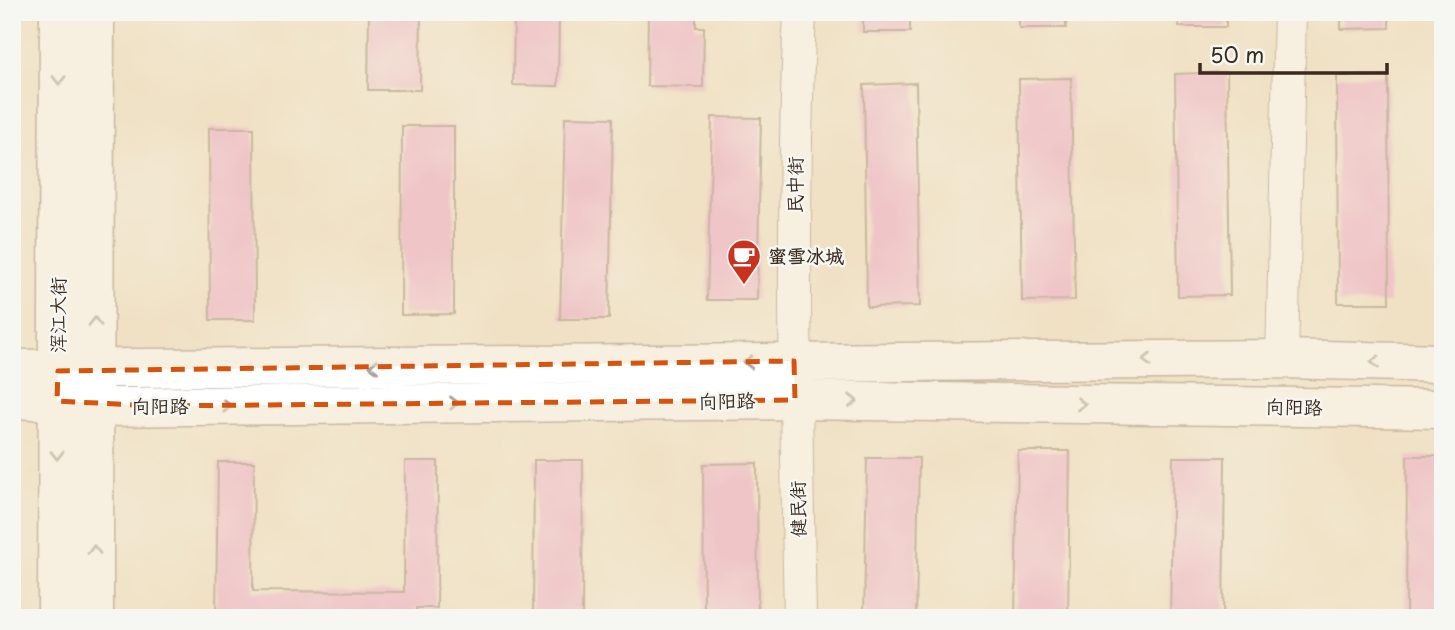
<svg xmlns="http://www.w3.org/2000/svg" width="1455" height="630" font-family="'Playpen Sans','LXGW WenKai TC',sans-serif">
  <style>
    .building { fill: #eea2cc }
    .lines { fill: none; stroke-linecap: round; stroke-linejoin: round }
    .minor-casing { stroke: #968672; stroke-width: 34 }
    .major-casing { stroke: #968672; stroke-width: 41 }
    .minor { stroke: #fff; stroke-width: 32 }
    .major { stroke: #fff; stroke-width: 38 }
    .oneway { stroke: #a79f9a }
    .marked { fill: none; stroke: #d7540e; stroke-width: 5; stroke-dasharray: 14 9; stroke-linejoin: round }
    .labels { text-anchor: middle; stroke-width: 5; stroke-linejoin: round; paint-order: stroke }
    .street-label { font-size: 19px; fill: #3b2a1e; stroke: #f6f6f2 }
    .poi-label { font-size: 19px; font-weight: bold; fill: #3b2a1e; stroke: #f6f6f2; text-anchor: start }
  </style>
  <rect width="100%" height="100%" fill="#f6f6f2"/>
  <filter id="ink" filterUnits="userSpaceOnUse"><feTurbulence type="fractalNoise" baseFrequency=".0143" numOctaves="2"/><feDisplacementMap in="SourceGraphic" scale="14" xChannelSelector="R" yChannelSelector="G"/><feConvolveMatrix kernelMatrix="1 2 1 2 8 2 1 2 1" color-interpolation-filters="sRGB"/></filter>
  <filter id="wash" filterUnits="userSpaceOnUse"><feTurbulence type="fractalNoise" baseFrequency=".00686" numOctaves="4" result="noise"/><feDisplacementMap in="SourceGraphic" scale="28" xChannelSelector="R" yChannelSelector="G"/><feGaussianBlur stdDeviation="1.57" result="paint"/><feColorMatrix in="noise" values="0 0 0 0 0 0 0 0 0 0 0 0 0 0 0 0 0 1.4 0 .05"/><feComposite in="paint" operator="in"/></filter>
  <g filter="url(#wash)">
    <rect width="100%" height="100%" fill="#f0e1c5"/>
    <g id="blocks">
      <g class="building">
        <path d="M369,12H421L420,90H368Z"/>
        <path d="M514,12H559L558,86L513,85Z"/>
        <path d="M648,12H696V27H704L703,87L647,86Z"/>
        <rect x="863" y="12" width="47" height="20"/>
        <rect x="1019" y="12" width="47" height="16"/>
        <rect x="1179" y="12" width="47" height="15"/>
        <path d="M1341,12H1389V28L1341,29Z"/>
        <path d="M1227,72L1230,295L1178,296L1175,74Z"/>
        <path d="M1388,75L1389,303H1338L1337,76Z"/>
        <path d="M1071,78L1075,300L1022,301L1019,79Z"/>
        <path d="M916,83L920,306L867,307L864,85Z"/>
        <path d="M565,117L613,118L609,319H560Z"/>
        <path d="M712,117L761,118L757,300H707Z"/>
        <path d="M402,126H454V314L401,315Z"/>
        <path d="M209,128H254L255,320H210Z"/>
        <path d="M1018,451H1070L1068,618H1015Z"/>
        <path d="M1407,456H1443V618H1406Z"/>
        <path d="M1173,457H1225L1223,618H1170Z"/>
        <path d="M867,458H919L916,618H864Z"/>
        <path d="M534,460H583L582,618H533Z"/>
        <path d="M405,461H438L437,608H416V618H216L218,462H254L253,591L404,592Z"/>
        <path d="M757,463L758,618H704L703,464Z"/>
      </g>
    </g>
  </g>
  <g filter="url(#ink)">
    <use href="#blocks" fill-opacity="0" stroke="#968672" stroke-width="2"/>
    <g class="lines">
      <g class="minor-casing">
        <g id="minor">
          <path d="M800,12C791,214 796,416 800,618"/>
          <path d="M1282,359L1290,12"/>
        </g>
      </g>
      <g class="major-casing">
        <g id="major">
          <path d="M12,369L1282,359L1443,363"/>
          <path d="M12,399L57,401L93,407L795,400L1443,409"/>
          <path d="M57,618L59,12"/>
          <path d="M94,618L95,12"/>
        </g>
      </g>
      <use href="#minor" class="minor"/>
      <use href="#major" class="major"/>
    </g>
    <defs><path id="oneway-chevron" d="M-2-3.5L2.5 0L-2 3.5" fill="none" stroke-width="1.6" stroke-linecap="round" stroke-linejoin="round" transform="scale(1.75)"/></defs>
    <g class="oneway">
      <use href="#oneway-chevron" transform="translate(59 80) rotate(90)"/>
      <use href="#oneway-chevron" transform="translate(95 322) rotate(-90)"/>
      <use href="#oneway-chevron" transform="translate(1147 360) rotate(180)"/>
      <use href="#oneway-chevron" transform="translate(748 362) rotate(179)"/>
      <use href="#oneway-chevron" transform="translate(1375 362) rotate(-179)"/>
      <use href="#oneway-chevron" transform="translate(374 366) rotate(179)"/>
      <use href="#oneway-chevron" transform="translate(853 401) rotate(1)"/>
      <use href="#oneway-chevron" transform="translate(454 403) rotate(-1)"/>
      <use href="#oneway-chevron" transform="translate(1081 404) rotate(1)"/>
      <use href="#oneway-chevron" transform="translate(227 406) rotate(-1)"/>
      <use href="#oneway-chevron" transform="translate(57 455) rotate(90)"/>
      <use href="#oneway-chevron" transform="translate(94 550) rotate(-90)"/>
    </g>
  </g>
  <path d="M0 0H1455V630H0ZM794,361L795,400L155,406L57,401L58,371Z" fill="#f0e1c5" fill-opacity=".55" fill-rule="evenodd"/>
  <path class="marked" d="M794,361L795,400L155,406L57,401L58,371Z"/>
  <defs>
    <g id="cafe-pin" transform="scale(1.75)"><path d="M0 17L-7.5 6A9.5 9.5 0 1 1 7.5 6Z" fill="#c8321e" stroke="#f6f6f2"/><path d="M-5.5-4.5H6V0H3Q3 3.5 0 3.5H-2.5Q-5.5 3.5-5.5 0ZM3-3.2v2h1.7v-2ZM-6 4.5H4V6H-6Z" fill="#fff"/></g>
  </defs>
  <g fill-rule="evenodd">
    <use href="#cafe-pin" x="744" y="256"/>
  </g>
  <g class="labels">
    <g class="street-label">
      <text transform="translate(795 185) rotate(-90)" y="7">民中街</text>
      <text transform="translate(58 315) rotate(-90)" y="7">浑江大街</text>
      <text transform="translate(727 401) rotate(-1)" y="7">向阳路</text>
      <text x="160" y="413">向阳路</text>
      <text transform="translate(1294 407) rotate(1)" y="7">向阳路</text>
      <text transform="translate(798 509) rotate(-91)" y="7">健民街</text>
    </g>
    <g class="poi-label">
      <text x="768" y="263">蜜雪冰城</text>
    </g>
  </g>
  <rect width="1455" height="630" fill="none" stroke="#f6f6f2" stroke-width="42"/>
  <path d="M1200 63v10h187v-10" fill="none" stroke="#3b2a1e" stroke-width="3.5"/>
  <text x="1210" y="63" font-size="21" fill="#3b2a1e" stroke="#f6f6f2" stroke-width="5" paint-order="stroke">50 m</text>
</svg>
